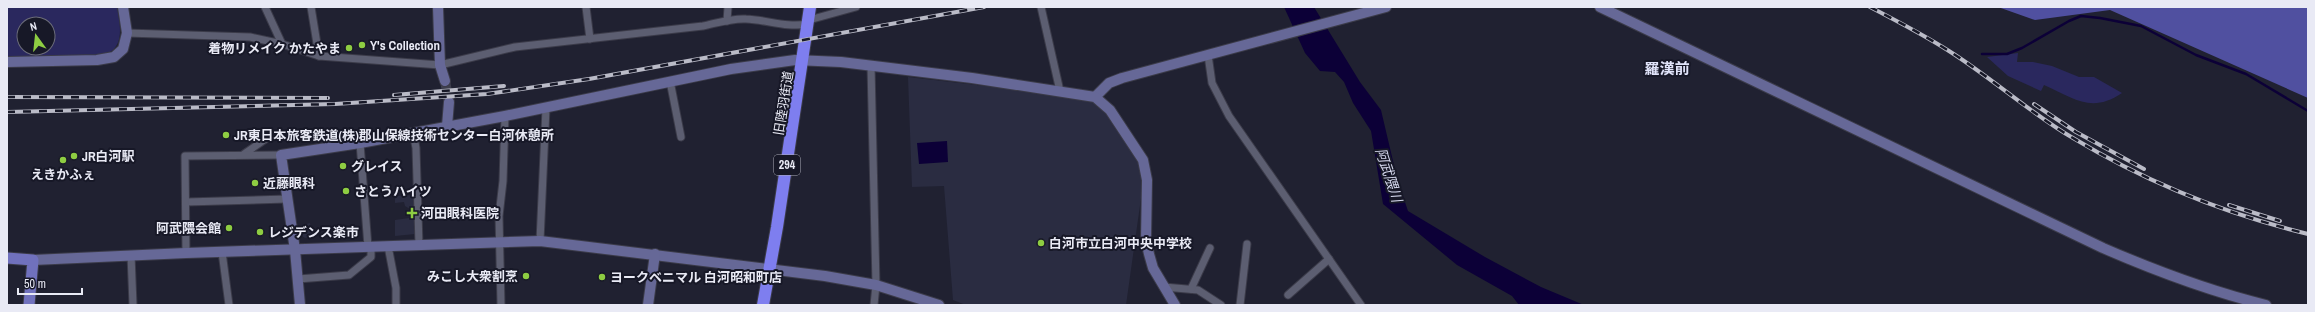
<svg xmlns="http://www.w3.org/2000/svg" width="2315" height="312" font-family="'Archivo Narrow','Noto Sans JP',sans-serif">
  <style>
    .built { fill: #2a2c41 }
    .green { fill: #2a285e; fill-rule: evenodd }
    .forest { fill: #5050a0 }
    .water { fill: #0c0037 }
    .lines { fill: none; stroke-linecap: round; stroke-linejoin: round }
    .stream { stroke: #0c0037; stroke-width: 2.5 }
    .secondary-tunnel { stroke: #3e3f4e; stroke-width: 10; stroke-dasharray: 10 5; stroke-linecap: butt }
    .street-casing { stroke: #3b3b49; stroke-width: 9 }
    .secondary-casing { stroke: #3b3b49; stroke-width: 12 }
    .primary-casing { stroke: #3b3b49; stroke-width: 13 }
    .highway-casing { stroke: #3b3b49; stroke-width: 14 }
    .street { stroke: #5c5e71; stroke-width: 7 }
    .secondary { stroke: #666897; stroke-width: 10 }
    .primary { stroke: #7071bd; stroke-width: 11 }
    .highway { stroke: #7e7eef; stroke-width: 12 }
    .rail-casing { stroke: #babbc7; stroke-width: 4 }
    .rail { stroke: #171827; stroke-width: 2.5; stroke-dasharray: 8; stroke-linecap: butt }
    .poi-dot { fill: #8ecd42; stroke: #171827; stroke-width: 1.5 }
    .labels { text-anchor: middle; stroke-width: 4; stroke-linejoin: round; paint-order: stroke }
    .shield { fill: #171827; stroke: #aaabb7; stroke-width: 1 }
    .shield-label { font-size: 12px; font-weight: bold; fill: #e9eaf5 }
    .poi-label { font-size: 13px; font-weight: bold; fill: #e9eaf5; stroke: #171827; text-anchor: start }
    .street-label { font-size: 13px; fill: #e9eaf5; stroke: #171827 }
    .water-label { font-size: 14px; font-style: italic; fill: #d5d8ee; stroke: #171827 }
    .quarter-label { font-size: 15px; font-weight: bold; fill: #e0e3f9; stroke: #171827 }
  </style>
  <rect width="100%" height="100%" fill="#202131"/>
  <g class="built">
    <path d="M908,77L1081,97L1093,101L1106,112L1139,162L1143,184L1126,305H966L953,300L944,186L912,187Z"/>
    <path d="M414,195L415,234L395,236V220L409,218L410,209L405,206L404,202L395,203V196Z"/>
    <path d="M310,223L313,236L305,238L302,236L299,226Z"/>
  </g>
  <g class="green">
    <path d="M7,7H117C119,20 124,38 114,49C104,61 26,57 7,57ZM24,24H48V48H24Z"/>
    <path d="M2018,53L2017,62H2033L2052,66L2079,77H2094L2122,93C2091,114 2074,98 2044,85L2041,91L2008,76L1987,57Z"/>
  </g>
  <path class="forest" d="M1998,7H2308V98L2110,10L2035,20Z"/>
  <g class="water">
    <path d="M1284,7H1314L1360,82L1381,110L1397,178L1408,211L1485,257L1541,287L1584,305H1519L1512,296L1457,265L1383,204L1371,131L1353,103L1344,82L1335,72L1320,71L1305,53Z"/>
    <path d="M947,141L948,162L919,164L917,143Z"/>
  </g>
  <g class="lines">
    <path class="stream" d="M1982,54H2007L2022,48L2069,21L2081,16L2100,18L2141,26L2196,55L2246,74L2308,111"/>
    <path class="secondary-tunnel" d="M445,81L449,102"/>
    <g class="street-casing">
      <g id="street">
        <path d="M265,7L282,44"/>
        <path d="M311,7L319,56"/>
        <path d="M586,7L590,39"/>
        <path d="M1041,7L1060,91"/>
        <path d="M809,20L856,7"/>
        <path d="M727,21L728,7"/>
        <path d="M127,33L250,37L282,44L319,56L440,65L515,47L703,26C717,23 732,18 746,19C768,20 786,28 808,24"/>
        <path d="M1208,55L1212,83L1229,116L1361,305"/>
        <path d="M871,66L876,285L874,305"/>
        <path d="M670,81L681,137"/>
        <path d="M413,132L416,148L419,245"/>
        <path d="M360,143L368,247"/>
        <path d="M244,154L267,138"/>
        <path d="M186,202L287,199"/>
        <path d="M540,241L546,108"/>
        <path d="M388,246L396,288V305"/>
        <path d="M222,252L229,305"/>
        <path d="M186,253L185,156L281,155"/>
        <path d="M131,255L133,305"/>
        <path d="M298,279L349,275L371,257V247"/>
        <path d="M1164,287L1198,290L1221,305"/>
        <path d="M1191,289L1210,248"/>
        <path d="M1288,295L1329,259"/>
        <path d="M501,305L499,216L503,181L505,116"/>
        <path d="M1240,305L1247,244"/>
      </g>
    </g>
    <g class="secondary-casing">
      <g id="secondary">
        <path d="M438,7L440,65L445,81"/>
        <path d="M1600,7L2103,248C2156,271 2209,291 2266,305"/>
        <path d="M7,62L97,60L114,57L123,49L127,33L123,7"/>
        <path d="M1095,97L1109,83L1122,78L1386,7"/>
        <path d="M447,126L449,102"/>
        <path d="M33,260L186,253L540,241L825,276L876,285L939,305"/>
        <path d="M300,305L295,250L281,155L360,143L505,116L731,69L795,60L841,62L972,78L1095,97L1110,110L1143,160L1147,180L1146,241L1149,254L1153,268L1175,305"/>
        <path d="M648,305L655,254"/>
      </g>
    </g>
    <g class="primary-casing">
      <path id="primary" d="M7,258L33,260L29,305"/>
    </g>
    <g class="highway-casing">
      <path id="highway" d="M763,305L777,227L810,7"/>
    </g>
    <use href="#street" class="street"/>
    <use href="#secondary" class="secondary"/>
    <use href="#primary" class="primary"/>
    <use href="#highway" class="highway"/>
    <g class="rail-casing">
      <g id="rail">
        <path d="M1870,7C1897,21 1924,35 1949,51C1992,78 2030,113 2073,138C2146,182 2226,214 2308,234"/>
        <path d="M394,95L504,86"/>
        <path d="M7,97L328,98"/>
        <path d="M2034,104L2076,132L2144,169"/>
        <path d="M7,112L335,104L487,94L589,79L984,7"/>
        <path d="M2229,205L2280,221"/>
      </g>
    </g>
    <use href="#rail" class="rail"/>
  </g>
  <g class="poi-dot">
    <circle cx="362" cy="45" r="4"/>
    <circle cx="349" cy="48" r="4"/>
    <circle cx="226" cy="135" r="4"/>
    <circle cx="74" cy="156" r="4"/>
    <circle cx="63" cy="160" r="4"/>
    <circle cx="343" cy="166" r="4"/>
    <circle cx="255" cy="183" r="4"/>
    <circle cx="346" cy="191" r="4"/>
    <path d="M410 207h4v4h4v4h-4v4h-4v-4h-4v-4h4z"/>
    <circle cx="229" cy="228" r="4"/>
    <circle cx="260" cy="232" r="4"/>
    <circle cx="1041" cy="243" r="4"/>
    <circle cx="526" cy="276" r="4"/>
    <circle cx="602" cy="277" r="4"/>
  </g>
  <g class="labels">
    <rect class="shield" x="774" y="155" width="26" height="20" rx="3"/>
    <g class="shield-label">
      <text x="787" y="169">294</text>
    </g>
    <g class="poi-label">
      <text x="370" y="50">Y's Collection</text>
      <text x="341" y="53" text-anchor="end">着物リメイク かたやま</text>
      <text x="234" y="140">JR東日本旅客鉄道(株)郡山保線技術センター白河休憩所</text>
      <text x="82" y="161">JR白河駅</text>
      <text x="351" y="171">グレイス</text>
      <text x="63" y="179" text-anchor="middle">えきかふぇ</text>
      <text x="263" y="188">近藤眼科</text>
      <text x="354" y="196">さとうハイツ</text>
      <text x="421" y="218">河田眼科医院</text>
      <text x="221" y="233" text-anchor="end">阿武隈会館</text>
      <text x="268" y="237">レジデンス楽市</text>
      <text x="1049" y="248">白河市立白河中央中学校</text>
      <text x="518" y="281" text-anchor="end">みこし大衆割烹</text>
      <text x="610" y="282">ヨークベニマル 白河昭和町店</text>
    </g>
    <g class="street-label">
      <text transform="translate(783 103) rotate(-81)" y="5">旧陸羽街道</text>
    </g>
    <g class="water-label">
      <text transform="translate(1389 175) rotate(72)" y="5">阿武隈川</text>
    </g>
    <g class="quarter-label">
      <text x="1667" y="74">羅漢前</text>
    </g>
  </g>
  <rect width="2315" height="312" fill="none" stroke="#e9eaf5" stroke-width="16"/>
  <g transform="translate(36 36) rotate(345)"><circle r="19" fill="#171827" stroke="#6b6c79"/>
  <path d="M0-3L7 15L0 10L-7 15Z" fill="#8ecd42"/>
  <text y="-6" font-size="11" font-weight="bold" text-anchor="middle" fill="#e9eaf5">N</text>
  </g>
  <path d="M18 288v6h64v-6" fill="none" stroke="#e9eaf5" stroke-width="2"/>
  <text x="24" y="288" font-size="12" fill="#e9eaf5" stroke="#171827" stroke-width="3" paint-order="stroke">50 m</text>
</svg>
